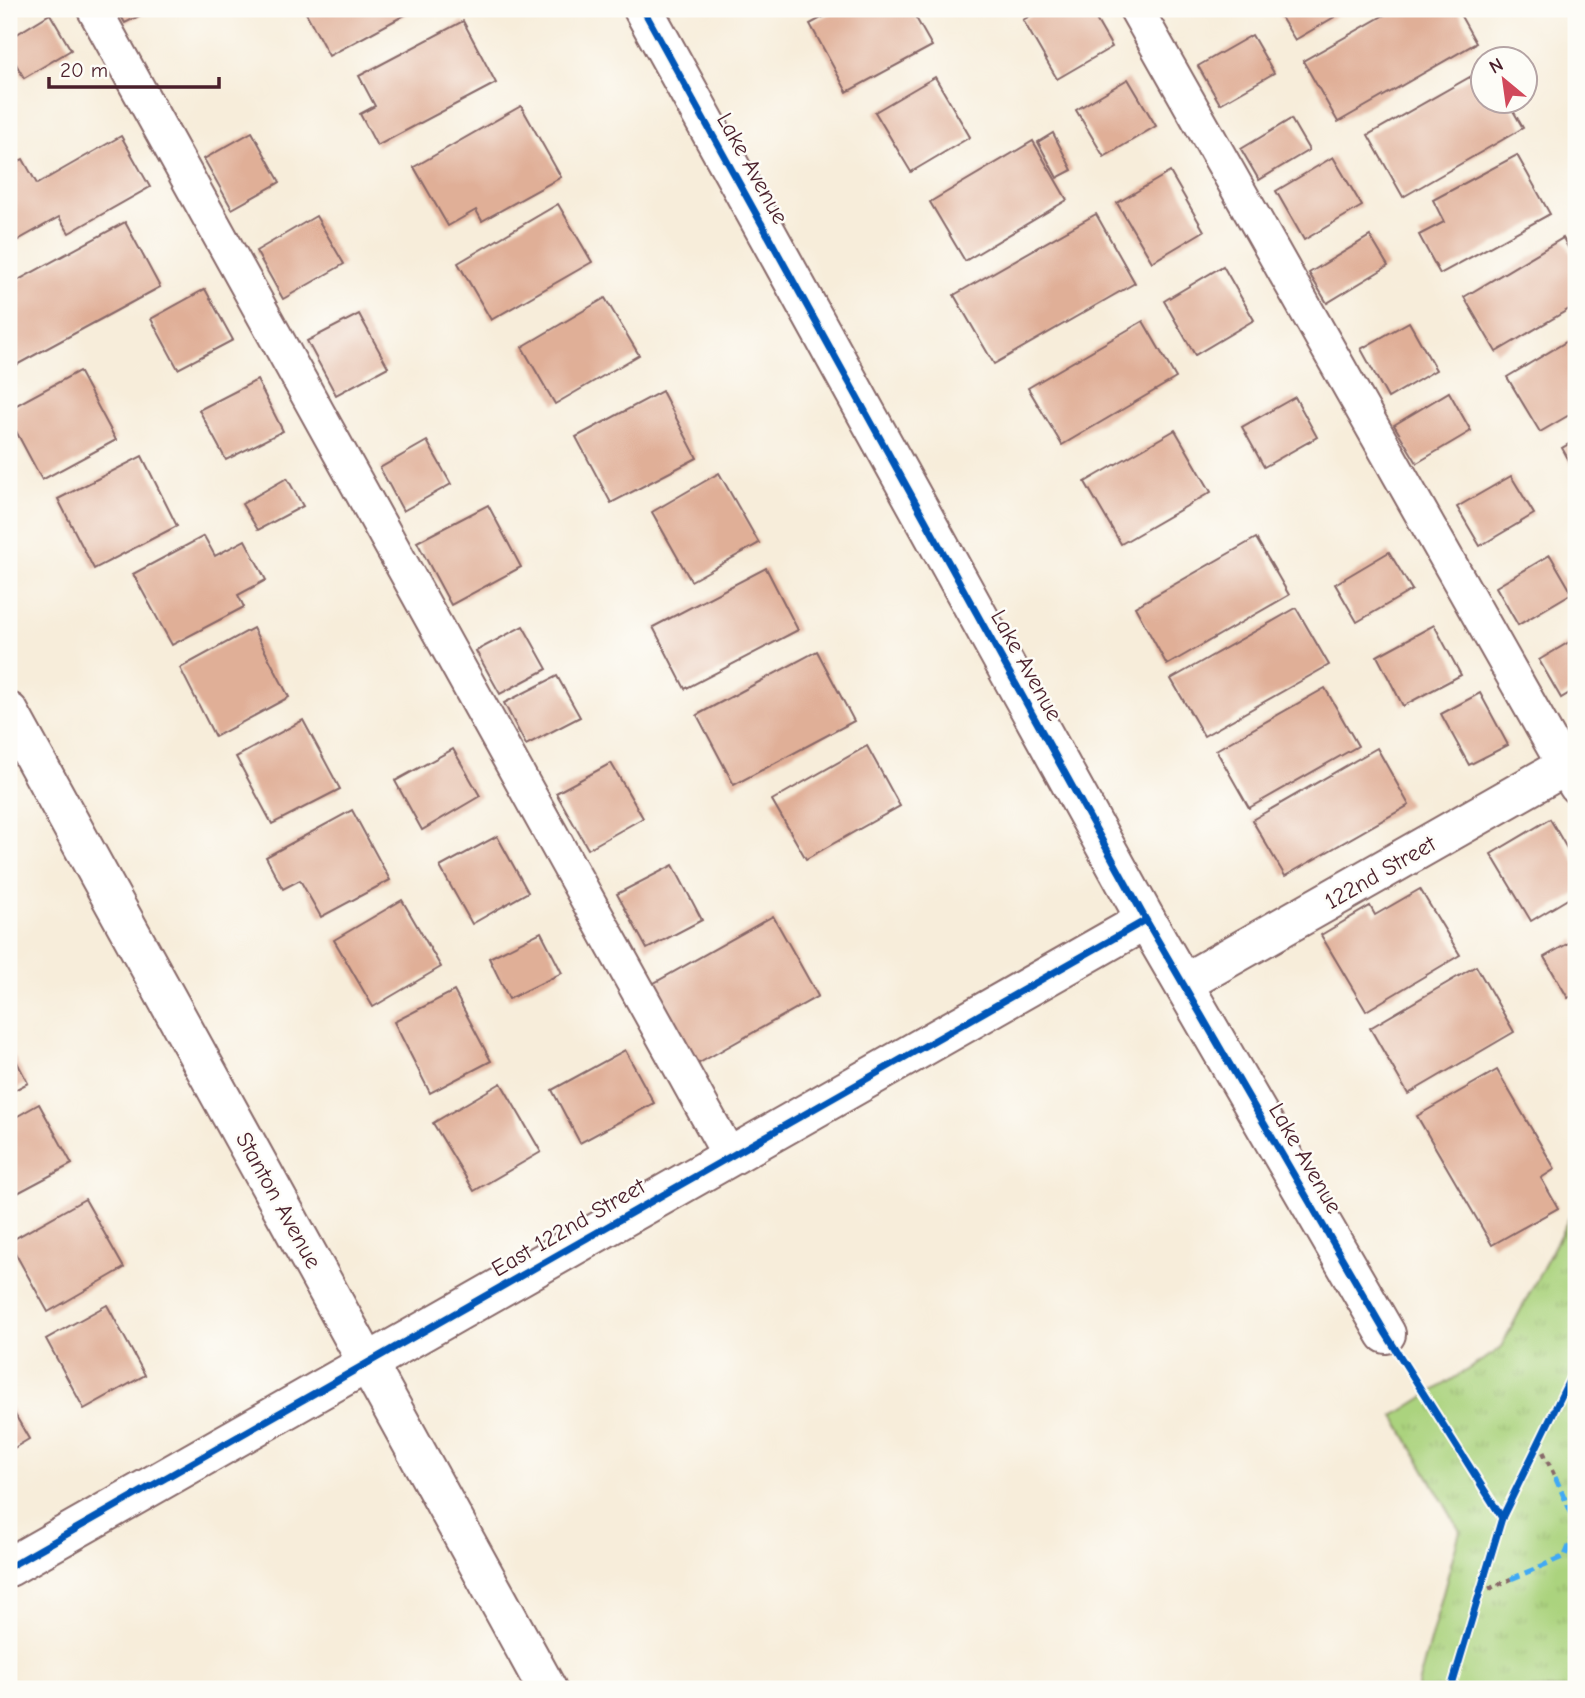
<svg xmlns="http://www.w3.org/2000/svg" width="1585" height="1698" font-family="'Comic Neue',sans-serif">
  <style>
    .grass { fill: url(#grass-tufts); stroke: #7a7954; stroke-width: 2 }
    .building { fill: #e0af97 }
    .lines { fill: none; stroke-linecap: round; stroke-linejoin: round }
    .lane-casing { stroke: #876768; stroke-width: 37 }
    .street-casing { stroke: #876768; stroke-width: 42 }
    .path { stroke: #876768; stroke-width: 4.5; stroke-dasharray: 5 5; stroke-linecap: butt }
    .lane { stroke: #fff; stroke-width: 33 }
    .street { stroke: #fff; stroke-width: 38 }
    .quiet { stroke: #3fa9f5; stroke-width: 5; stroke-dasharray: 10 5; stroke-linecap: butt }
    .cycleway-casing { stroke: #fdfcf7; stroke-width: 11 }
    .cycleway { stroke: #0057b8; stroke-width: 7 }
    .labels { text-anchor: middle; stroke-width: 5; stroke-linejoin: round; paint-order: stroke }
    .street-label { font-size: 23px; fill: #4a1f2b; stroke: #fdfcf7 }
  </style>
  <defs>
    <pattern id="grass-tufts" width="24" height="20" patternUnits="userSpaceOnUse" patternTransform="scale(1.75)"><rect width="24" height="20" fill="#abd37e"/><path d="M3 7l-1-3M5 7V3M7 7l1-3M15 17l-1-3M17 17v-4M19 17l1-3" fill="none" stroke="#95b56d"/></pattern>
  </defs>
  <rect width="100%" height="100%" fill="#fdfcf7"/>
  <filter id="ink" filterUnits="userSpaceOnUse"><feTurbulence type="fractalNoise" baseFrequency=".0143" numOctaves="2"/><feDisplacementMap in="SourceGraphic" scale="14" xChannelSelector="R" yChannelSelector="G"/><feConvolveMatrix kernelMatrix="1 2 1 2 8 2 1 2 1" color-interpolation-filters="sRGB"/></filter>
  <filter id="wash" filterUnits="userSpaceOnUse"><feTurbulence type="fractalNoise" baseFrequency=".00686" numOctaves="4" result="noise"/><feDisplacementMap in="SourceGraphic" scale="28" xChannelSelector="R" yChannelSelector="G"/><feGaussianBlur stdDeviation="1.57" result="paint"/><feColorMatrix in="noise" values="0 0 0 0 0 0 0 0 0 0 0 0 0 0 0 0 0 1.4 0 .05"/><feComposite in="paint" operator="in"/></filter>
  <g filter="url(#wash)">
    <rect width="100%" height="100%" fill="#f7edda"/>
    <path class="grass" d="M1576,1205V1689H1417L1460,1531L1394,1416L1500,1349Z"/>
    <g id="blocks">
      <g class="building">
        <path d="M117,9H153L125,23Z"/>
        <path d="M304,9H416L329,56Z"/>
        <path d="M838,9H911L932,46L847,92L810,24Z"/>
        <path d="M1042,9H1090L1112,47L1057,79L1023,20Z"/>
        <path d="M1276,9H1348L1295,40Z"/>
        <path d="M1395,9H1457L1476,43L1338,122L1303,61Z"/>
        <path d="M50,14L71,50L24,78L9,52V39Z"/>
        <path d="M463,21L496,83L377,146L360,114L375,106L359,76Z"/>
        <path d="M1252,35L1274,73L1220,104L1198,66Z"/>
        <path d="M1484,69V102H1508L1523,128L1403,197L1368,135Z"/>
        <path d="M935,77L970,137L911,172L875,112Z"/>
        <path d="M1128,79L1156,126L1104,157L1076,110Z"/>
        <path d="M521,106L561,177L482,221L476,210L448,226L414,167Z"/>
        <path d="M1291,119L1309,150L1259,180L1241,149Z"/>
        <path d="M252,132L280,182L232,209L204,159Z"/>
        <path d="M1053,133L1072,170L1057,178L1038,142Z"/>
        <path d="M121,136L150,187L69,233L59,217L9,245V167L23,159L37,184Z"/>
        <path d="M1033,141L1067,200L965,261L930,202Z"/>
        <path d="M1517,155L1550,214L1440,274L1419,235L1444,222L1433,200Z"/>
        <path d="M1333,157L1362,206L1304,240L1276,191Z"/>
        <path d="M1170,172L1204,231L1152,262L1117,203Z"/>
        <path d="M558,204L592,262L491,320L458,263Z"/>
        <path d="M1096,214L1135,283L994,364L954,295Z"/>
        <path d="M316,216L344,264L283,299L256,251Z"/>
        <path d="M125,222L160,287L9,369V285Z"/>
        <path d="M1370,236L1388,266L1327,303L1309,273Z"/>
        <path d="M1563,238L1576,262V305L1496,352L1464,297Z"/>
        <path d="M1223,266L1254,320L1195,355L1164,301Z"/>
        <path d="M205,289L233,340L178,369L151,319Z"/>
        <path d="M605,298L639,355L555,404L522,347Z"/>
        <path d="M359,314L388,367L336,395L307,341Z"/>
        <path d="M1143,321L1176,378L1062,445L1028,388Z"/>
        <path d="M1409,322L1436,370L1388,398L1361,349Z"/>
        <path d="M1576,336V411L1540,432L1507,377Z"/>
        <path d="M79,371L116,440L42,480L9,418V409Z"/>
        <path d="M257,380L283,431L226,460L199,410Z"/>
        <path d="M662,391L697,458L611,503L576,437Z"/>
        <path d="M1449,392L1471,431L1417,463L1394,425Z"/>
        <path d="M1295,397L1317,437L1264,467L1242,427Z"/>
        <path d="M1175,430L1211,492L1121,544L1085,482Z"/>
        <path d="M1576,440V473L1562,448Z"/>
        <path d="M427,441L451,484L403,511L380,468Z"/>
        <path d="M142,456L177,526L94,569L58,499Z"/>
        <path d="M719,473L759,543L691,581L652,512Z"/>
        <path d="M1511,476L1534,514L1480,546L1457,507Z"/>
        <path d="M287,478L303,506L258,530L242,504Z"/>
        <path d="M488,505L521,567L451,605L417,542Z"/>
        <path d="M204,536L215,556L245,540L266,580L238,595L244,607L172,645L133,574Z"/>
        <path d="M1256,538L1289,595L1167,665L1135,607Z"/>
        <path d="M1389,552L1412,590L1357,622L1335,584Z"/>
        <path d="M1550,555L1572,593L1518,625L1496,587Z"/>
        <path d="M766,568L798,630L685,689L653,627Z"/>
        <path d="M1296,608L1329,665L1204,736L1171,679Z"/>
        <path d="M1434,625L1461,675L1403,706L1377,656Z"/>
        <path d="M523,626L547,669L500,694L476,651Z"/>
        <path d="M253,628L289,697L215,737L180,668Z"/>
        <path d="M1576,638V689L1561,698L1539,660Z"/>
        <path d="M817,651L854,721L734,785L697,715Z"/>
        <path d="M557,676L580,717L526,745L504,703Z"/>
        <path d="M1325,688L1358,746L1249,808L1216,750Z"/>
        <path d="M1480,693L1508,745L1469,765L1441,714Z"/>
        <path d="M303,720L340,789L272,824L236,757Z"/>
        <path d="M867,746L900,806L806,859L772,800Z"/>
        <path d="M1377,748L1409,805L1285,876L1252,820Z"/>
        <path d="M453,749L480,796L422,830L395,781Z"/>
        <path d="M611,763L643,818L588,849L556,793Z"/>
        <path d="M352,810L390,880L321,917L300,880L283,889L266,857Z"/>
        <path d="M1550,819L1576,864V894L1531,921L1491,854Z"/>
        <path d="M497,836L528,892L472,924L440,867Z"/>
        <path d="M673,865L702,920L647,949L617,894Z"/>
        <path d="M1420,889L1460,955L1366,1011L1321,935L1370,906L1375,915Z"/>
        <path d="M402,900L441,967L373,1007L334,940Z"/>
        <path d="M773,916L818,996L694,1066L649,986Z"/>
        <path d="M541,932L562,973L509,999L489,958Z"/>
        <path d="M1576,939V993L1568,998L1544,957Z"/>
        <path d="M1476,966L1514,1032L1408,1094L1370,1028Z"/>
        <path d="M454,991L491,1061L430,1093L394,1022Z"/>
        <path d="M9,1047L28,1083L9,1093Z"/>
        <path d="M625,1050L654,1103L580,1143L552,1090Z"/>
        <path d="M1497,1070L1555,1169L1541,1178L1558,1208L1492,1245L1417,1116Z"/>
        <path d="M501,1083L541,1152L474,1191L433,1123Z"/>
        <path d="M39,1104L72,1164L10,1197L9,1121Z"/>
        <path d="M85,1199L124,1268L48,1312L9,1242Z"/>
        <path d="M107,1305L145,1375L84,1409L46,1339Z"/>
        <path d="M9,1404L29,1439L9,1451Z"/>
      </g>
    </g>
  </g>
  <g filter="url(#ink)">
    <use href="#blocks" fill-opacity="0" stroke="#876768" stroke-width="2"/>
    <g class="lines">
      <g class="lane-casing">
        <g id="lane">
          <path d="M94,9L730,1157"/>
          <path d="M1136,9L1576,787"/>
        </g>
      </g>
      <g class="street-casing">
        <g id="street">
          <path d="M643,9L1146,920L1386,1334"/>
          <path d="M9,712L547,1689"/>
          <path d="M1184,983L1576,760"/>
          <path d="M9,1567L1146,920"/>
        </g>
      </g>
      <g class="path">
        <path d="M1539,1443L1555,1477"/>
        <path d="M1480,1593L1511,1579"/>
      </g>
      <use href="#lane" class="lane"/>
      <use href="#street" class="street"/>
      <g class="quiet">
        <path d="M1555,1477L1576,1523"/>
        <path d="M1511,1579L1565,1556L1576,1529"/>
      </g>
      <g class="cycleway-casing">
        <g id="cycleway">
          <path d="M643,9L1146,920L1386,1334L1502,1518"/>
          <path d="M9,1567L1146,920"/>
          <path d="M1451,1689L1502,1518L1576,1366"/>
        </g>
      </g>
      <use href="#cycleway" class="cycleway"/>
    </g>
  </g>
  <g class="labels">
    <g class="street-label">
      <text transform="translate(753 168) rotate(61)" y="8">Lake Avenue</text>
      <text transform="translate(1027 665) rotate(61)" y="8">Lake Avenue</text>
      <text transform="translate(1380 872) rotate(-30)" y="8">122nd Street</text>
      <text transform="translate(1306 1158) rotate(60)" y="8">Lake Avenue</text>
      <text transform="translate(279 1200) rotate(61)" y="8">Stanton Avenue</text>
      <text transform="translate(568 1227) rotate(-30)" y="8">East 122nd Street</text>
    </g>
  </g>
  <rect width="1585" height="1698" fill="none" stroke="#fdfcf7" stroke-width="35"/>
  <g transform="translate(1504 80) rotate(331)"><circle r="33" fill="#fdfcf7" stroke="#b5a4a5" stroke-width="2"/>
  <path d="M0-5L12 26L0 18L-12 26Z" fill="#d1495b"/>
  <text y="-10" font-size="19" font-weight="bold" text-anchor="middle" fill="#4a1f2b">N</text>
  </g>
  <path d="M49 77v10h170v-10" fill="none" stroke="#4a1f2b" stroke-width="3.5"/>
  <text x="60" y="77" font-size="21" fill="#4a1f2b" stroke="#fdfcf7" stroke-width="5" paint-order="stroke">20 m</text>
</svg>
